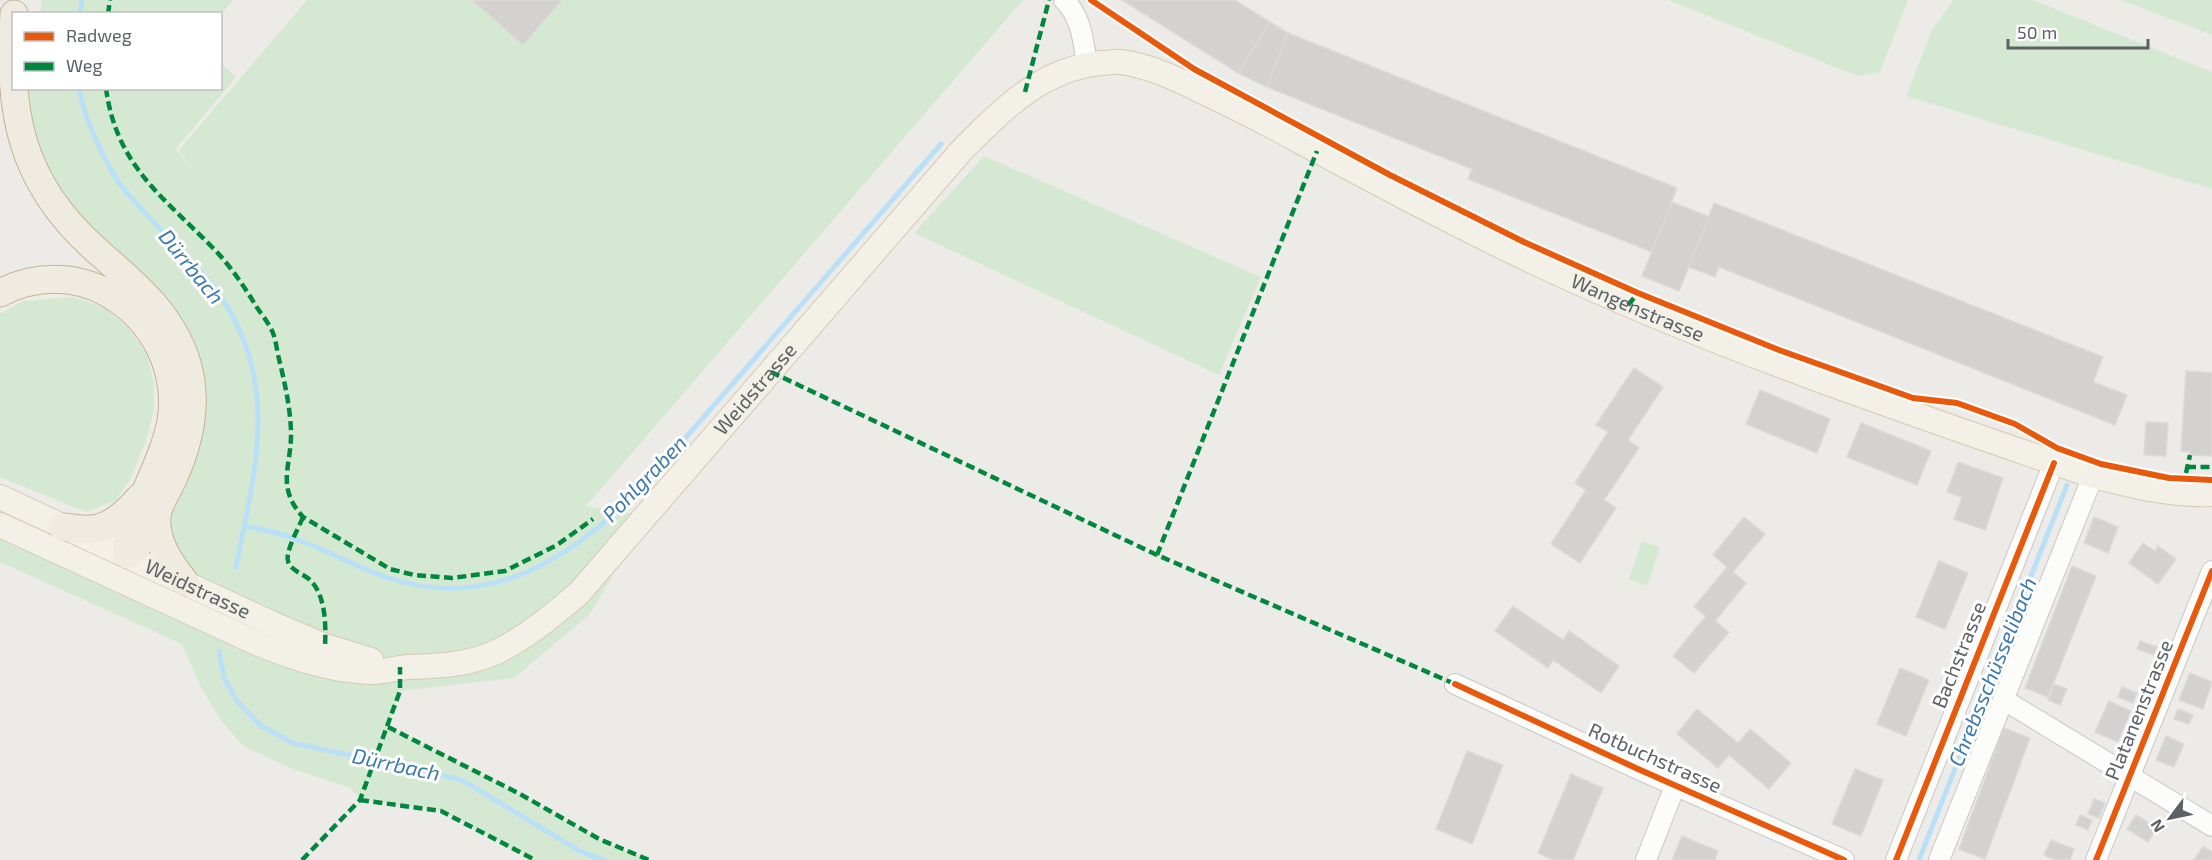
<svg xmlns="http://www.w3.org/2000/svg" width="2212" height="860" font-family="'Exo 2',sans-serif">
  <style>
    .green { fill: #d5e9d2 }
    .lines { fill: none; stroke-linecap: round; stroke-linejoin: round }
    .stream { stroke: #bae0f8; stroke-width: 5 }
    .building { fill: #d3d2d0; stroke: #dcdad6; stroke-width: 1.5 }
    .minor-casing { stroke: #c7c8c7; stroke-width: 22 }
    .major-casing { stroke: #d5cab4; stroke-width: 26 }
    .highway-casing { stroke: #c4b393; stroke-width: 29 }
    .minor { stroke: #fcfcfb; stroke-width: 20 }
    .major { stroke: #f3f0e8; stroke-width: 24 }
    .highway { stroke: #efebe1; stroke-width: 27 }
    .quiet { stroke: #00873e; stroke-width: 4.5; stroke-dasharray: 9 4.5; stroke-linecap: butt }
    .cycleway-casing { stroke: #fff; stroke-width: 10 }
    .cycleway { stroke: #e8590c; stroke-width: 6 }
    .labels { text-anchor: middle; stroke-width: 6; stroke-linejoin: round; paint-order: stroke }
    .street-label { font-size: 20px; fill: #5c6165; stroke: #fff }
    .water-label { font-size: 21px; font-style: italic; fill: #3b78ac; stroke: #fff }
  </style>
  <rect width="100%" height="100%" fill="#ecebe7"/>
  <g class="green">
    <path d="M42,0H233L221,15L220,14L40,13Z"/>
    <path d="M307,0H1023L588,504L584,506L647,516L590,614L514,678L400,691L388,727L520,794L599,839L649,860H535L441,811L360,800L351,788L290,768L243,746L220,719L201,687L182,644L0,562V521L62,527L183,581L160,541L190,430L94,248L20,132L28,89L220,88L221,63L236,77L176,149L194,172L179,150Z"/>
    <path d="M1668,0H1908L1880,72L1857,76Z"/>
    <path d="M1953,0H2033L2212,72V189L1906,96L1932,30Z"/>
    <path d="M2121,0H2212V35Z"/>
    <path d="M984,156L1261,277L1219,375L914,233Z"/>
    <path d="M74,297L105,308L131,331L147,355L154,383V410L146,441L130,480L115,501L86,512L0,477V314L22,301Z"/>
    <path d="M1642,541L1660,547L1647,586L1629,579Z"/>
  </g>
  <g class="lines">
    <g class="stream">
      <path d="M80,14L82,0"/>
      <path d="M79,88C86,123 100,153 119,183C137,205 157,226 177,247C190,260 203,273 214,287C282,378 256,466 236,567"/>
      <path d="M244,526C260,529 277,532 293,538C325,549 354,566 386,577C490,613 571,558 642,488L941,144"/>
      <path d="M219,651L224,678L237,701L261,726L293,743L462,780L578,850L603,860"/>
      <path d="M1919,860L2067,485"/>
    </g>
  </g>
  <g class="building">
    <path d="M472,0H562L523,45Z"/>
    <path d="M1122,0H1235L1270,22L1238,73Z"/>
    <path d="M1270,22L1288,33L1267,87L1238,73Z"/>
    <path d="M1288,33L1677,188L1652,252L1468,179L1472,169L1267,87Z"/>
    <path d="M1672,202L1709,217L1679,291L1642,276Z"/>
    <path d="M1714,203L2103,357L2093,382L2127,395L2115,425L1719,267L1715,277L1689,267Z"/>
    <path d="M1634,368L1663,387L1628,440L1639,448L1604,500L1616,508L1580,563L1551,544L1586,490L1575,483L1608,432L1596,425Z"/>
    <path d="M2186,371L2212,373V456L2190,455V452L2181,451Z"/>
    <path d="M1760,390L1830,419L1817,453L1746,424Z"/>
    <path d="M2146,422L2168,423L2166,456L2144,455Z"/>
    <path d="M1861,423L1931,451L1917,485L1847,457Z"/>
    <path d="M1958,462L2003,478L1985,530L1954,519L1962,497L1947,492Z"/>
    <path d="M1744,517L1765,534L1733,572L1746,583L1715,621L1729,632L1694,673L1673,656L1706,616L1694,607L1727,567L1713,555Z"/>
    <path d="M2094,517L2118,527L2108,553L2084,543Z"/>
    <path d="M2143,543L2155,551L2158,546L2176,559L2158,584L2129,563Z"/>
    <path d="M1939,561L1968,573L1945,629L1916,617Z"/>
    <path d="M2072,566L2096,576L2048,697L2025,688Z"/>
    <path d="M1513,606L1563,640L1569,631L1619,666L1601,693L1553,660L1548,668L1495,631Z"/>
    <path d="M2140,641L2157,647L2154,655L2137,649Z"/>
    <path d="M1900,668L1929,680L1906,736L1877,724Z"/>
    <path d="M2190,673L2212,682L2203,709L2179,700Z"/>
    <path d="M2054,684L2067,689L2060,705L2048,700Z"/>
    <path d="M2122,687L2137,693L2133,703L2118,697Z"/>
    <path d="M2109,701L2131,711L2118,742L2095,732Z"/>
    <path d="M1697,709L1738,743L1750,729L1791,763L1769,789L1729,755L1718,768L1677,734Z"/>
    <path d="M2178,709L2193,715L2189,724L2174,719Z"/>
    <path d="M2004,728L2030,738L1985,859L1959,849Z"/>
    <path d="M2166,736L2184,744L2174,767L2156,760Z"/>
    <path d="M1467,751L1503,765L1472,844L1436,829Z"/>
    <path d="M1855,769L1883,780L1861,836L1832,824Z"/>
    <path d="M1571,774L1603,788L1573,860H1554L1538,853Z"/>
    <path d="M2094,799L2105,803L2099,818L2088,814Z"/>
    <path d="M2080,815L2092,820L2088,830L2076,825Z"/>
    <path d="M2136,815L2157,828L2148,842L2127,829Z"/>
    <path d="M1682,836L1718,851L1715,860H1672Z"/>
    <path d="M2051,840L2074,849L2070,860H2056L2044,855Z"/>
    <path d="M2203,846L2212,852V860H2194Z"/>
  </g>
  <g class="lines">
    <g class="minor-casing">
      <g id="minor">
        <path d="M1064,0C1082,18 1083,41 1087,64"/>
        <path d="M1455,684L1638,769L1844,860"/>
        <path d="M2004,700L2212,826"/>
        <path d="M1646,860L1675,786"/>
        <path d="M1896,860L2054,463"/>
        <path d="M1939,860L2093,476"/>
        <path d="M2096,860L2212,571"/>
      </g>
    </g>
    <g class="major-casing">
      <g id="major">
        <path id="s1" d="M0,497L271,623L325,646L371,660"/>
        <path id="s2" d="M0,525L261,645C297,659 333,671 372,672C384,672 396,668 408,667C436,666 468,665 494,653C526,638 552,616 579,593L962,150C1002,110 1042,68 1102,63C1108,63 1115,61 1121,62C1150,66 1177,79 1203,92C1237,108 1270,125 1303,143C1373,181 1443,218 1515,253C1701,343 1898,409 2093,476C2132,486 2172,496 2212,494"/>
      </g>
    </g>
    <g class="highway-casing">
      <g id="highway">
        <path d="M14,14C8,111 19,181 95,249C132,282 170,311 186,360C199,400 190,442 173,479C168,490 158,505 157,516C155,542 170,563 185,582"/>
        <path d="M0,293C34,275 75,274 109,294C154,320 179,370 171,421C167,443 157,465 148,486C139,508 125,530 127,555C142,544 149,531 157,515"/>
        <path d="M62,527C71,527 82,530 91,529C111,528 127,512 139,498"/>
      </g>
    </g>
    <use href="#minor" class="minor"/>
    <use href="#major" class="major"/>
    <use href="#highway" class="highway"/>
    <g class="quiet">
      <path d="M108,14L110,0"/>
      <path d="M106,88C116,165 162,196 212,247C229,264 244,286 256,306C261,314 269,323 273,333C276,341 277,351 279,359C285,384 290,406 291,431C292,466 275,486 303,517L390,569L414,575L452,578L505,571L557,545L593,519"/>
      <path d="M1025,92L1049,0"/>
      <path d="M1628,305L1638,293"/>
      <path d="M771,372L1157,555L1455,684"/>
      <path d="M2187,467H2212"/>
      <path d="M2186,473L2190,455"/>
      <path d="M303,517C299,527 285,552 288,561C290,570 303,574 309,579C326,594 326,626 325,646"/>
      <path d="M1157,555L1317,151"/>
      <path d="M388,727L520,794L599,839L649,860"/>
      <path d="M360,800L441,811L535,860"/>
      <path d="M302,860L360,800L400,691V667"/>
    </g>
    <g class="cycleway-casing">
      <g id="cycleway">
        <path d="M1091,0L1194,69L1390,175L1524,242L1638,293L1779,350L1913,398L1957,403L2015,424L2057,448L2101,464L2169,478L2212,480"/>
        <path d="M1455,684L1638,769L1844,860"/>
        <path d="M1896,860L2054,463"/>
        <path d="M2096,860L2212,571"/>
      </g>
    </g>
    <use href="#cycleway" class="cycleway"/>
  </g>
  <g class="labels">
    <g class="street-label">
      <text dy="7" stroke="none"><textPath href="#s2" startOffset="1977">Wangenstrasse</textPath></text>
      <text dy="7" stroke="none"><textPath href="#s2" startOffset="900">Weidstrasse</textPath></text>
      <text dy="7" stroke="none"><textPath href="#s1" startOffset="218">Weidstrasse</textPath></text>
      <text transform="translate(1959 655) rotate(-68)" y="7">Bachstrasse</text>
      <text transform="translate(2139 710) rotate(-68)" y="7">Platanenstrasse</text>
      <text transform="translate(1655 758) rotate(24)" y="7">Rotbuchstrasse</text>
    </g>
    <g class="water-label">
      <text transform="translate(191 267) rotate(51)" y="7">Dürrbach</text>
      <text transform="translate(645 479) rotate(-46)" y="7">Pohlgraben</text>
      <text transform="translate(1993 672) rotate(-68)" y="7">Chrebsschüsselibach</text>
      <text transform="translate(396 765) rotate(12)" y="7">Dürrbach</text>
    </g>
  </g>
  <rect x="12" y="12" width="210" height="78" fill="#ffffff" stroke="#bec0c1" stroke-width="1.5"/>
  <rect x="24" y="32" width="30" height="9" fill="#e8590c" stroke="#bec0c1" stroke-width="1.5"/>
  <text x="66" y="42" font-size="18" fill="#5c6165">Radweg</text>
  <rect x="24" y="62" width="30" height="9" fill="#00873e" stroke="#bec0c1" stroke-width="1.5"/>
  <text x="66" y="72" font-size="18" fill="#5c6165">Weg</text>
  <g transform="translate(2170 818) rotate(238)" stroke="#ffffff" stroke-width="4.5" paint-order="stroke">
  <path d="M0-4.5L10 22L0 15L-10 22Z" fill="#5c6165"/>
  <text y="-9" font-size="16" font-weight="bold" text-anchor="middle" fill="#5c6165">N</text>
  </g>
  <path d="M2008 39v9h140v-9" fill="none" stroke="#5c6165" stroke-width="3"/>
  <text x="2017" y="39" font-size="18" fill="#5c6165" stroke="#ffffff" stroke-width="4.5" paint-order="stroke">50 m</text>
</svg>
